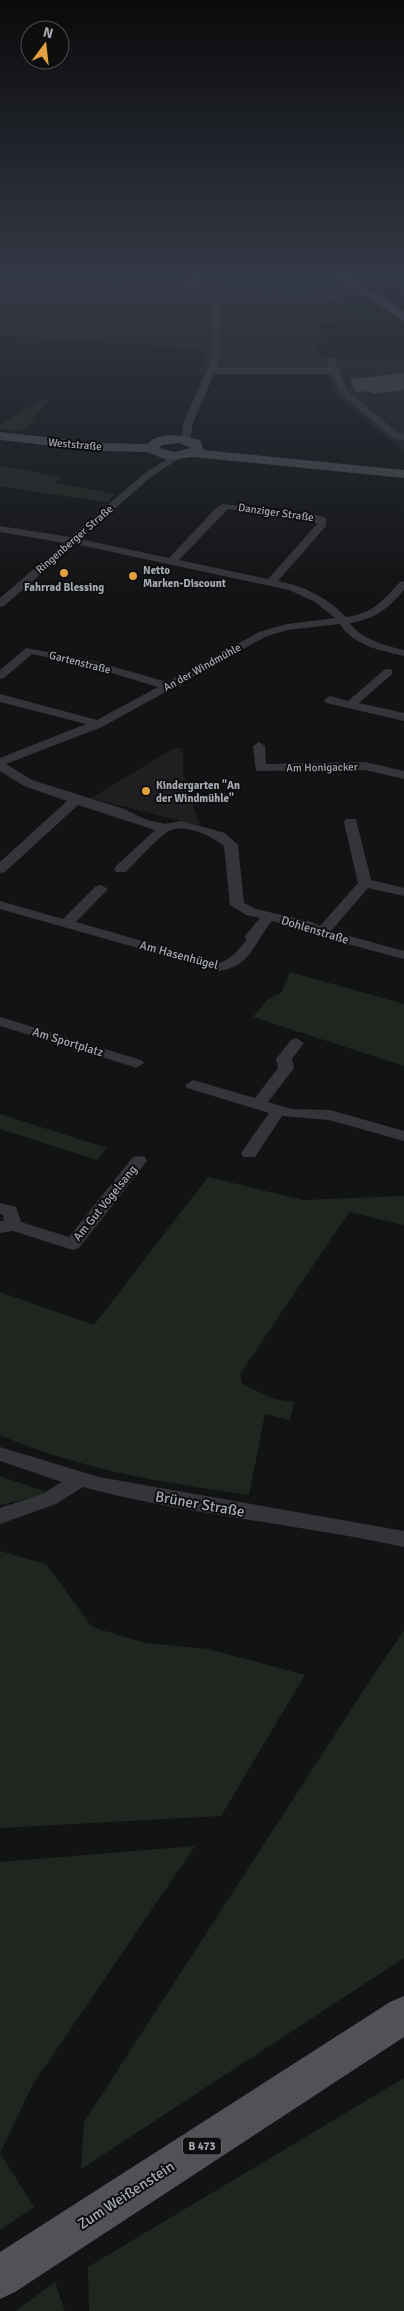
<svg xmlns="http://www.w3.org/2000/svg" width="404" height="2311" font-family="Signika,sans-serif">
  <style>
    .built { fill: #1f1f21 }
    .green { fill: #1f2620 }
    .building { fill: #444649; stroke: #2d2d30 }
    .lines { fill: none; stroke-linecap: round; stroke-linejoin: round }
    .minor { fill: #343538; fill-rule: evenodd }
    .secondary { fill: #424448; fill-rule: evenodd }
    .primary { fill: #505257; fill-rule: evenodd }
    .poi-dot { fill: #e0a13e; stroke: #0e0e0f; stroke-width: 2 }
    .labels { text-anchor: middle; stroke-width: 4; stroke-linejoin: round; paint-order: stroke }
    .far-street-label { font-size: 11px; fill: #a5aab3; stroke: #0e0e0f }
    .far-poi-label { font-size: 11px; font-weight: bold; fill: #a5aab3; stroke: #0e0e0f; text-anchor: start }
    .shield { fill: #0e0e0f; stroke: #787b82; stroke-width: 1 }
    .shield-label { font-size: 11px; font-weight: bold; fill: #a5aab3 }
    .street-label { font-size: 12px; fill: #a5aab3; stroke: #0e0e0f }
    .near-street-label { font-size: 15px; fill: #a5aab3; stroke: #0e0e0f }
  </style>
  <rect width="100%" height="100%" fill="#121314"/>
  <g class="built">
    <path d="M0,273H230L228,278L316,288L333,302L362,318L363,322L318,323L322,343H316L320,358H404V452L336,395L327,374H199L205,349L0,335Z"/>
    <path d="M176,747L183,749V772L200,826L91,798Z"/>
  </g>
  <g class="green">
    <path d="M231,273H316L343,292L308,295L225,292Z"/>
    <path d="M349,273H404V288C394,277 364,280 349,273Z"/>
    <path d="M333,302H360L394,322H363L362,318L354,316L352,312H346L344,307Z"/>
    <path d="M42,400H49L32,418L35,419C22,433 18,432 0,429V425Z"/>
    <path d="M0,466L61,477L54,483L116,494L107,502C71,496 36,493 0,486Z"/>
    <path d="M290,972L404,1004V1066L253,1017L268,999L281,993Z"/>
    <path d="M0,1114L107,1148L97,1160L0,1129Z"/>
    <path d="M208,1177L303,1200L404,1196V1225L349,1212L240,1374L242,1384L274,1399L294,1402L290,1420L265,1414L249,1495C165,1483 78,1469 0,1435V1292L94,1325Z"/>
    <path d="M0,1476L49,1493L0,1505Z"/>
    <path d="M0,1551L46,1564L92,1627L145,1643L208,1649L305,1675L221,1816L0,1828Z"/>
    <path d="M404,1631V1958L81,2169L84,2122L378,1668Z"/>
    <path d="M195,1846L33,2084L0,2153L34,2207L0,2230V1862Z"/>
    <path d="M404,2078V2311H89L88,2267Z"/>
    <path d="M55,2282L65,2311H15Z"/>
  </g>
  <g class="building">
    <path d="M189,277H195L206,278L197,290L180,289Z"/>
    <path d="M404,373V390L373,394L368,391L356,393L350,379Z"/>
  </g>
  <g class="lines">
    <g class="minor">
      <path d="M221,273H229L221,294L326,296L370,292L371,294L367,296L326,300L220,298V359L216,368H329L326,359L333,357L347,390L399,434H404V440L393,438L340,393L332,374H214L193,423L190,440L182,442L183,423L212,359V298L0,283V279L213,293Z"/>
      <path d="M177,453L180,454V458L151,477L80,539L169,558L217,507L223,504L313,514L326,518V526L278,581C304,586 327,597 346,617C374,613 382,601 400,582L404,581V590C386,610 377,618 350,623C360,639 387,646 404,650V656C382,651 352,645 340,624L288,630L267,636L102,727L6,764L32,780L124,809L147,820L165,824L181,821L225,833L238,845L244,903L256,909L312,922L320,926L358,883L344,822L346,819H356L371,880L404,888V896L368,888L331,931L404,951V959L317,936L302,928L272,921C254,942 252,966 219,971L0,909V901L63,919L96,886L101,885L108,889L76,922L219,963C231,960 238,950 246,941L245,936L260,918L246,915L230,905L224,846C213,837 185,823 169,831C158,837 136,862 126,872H116L114,869L116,866L155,830L78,805L5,872L0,873V862L67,801L24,786L0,771V758L86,724L0,702V694L97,720L158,687L88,666L32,654L4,678L0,679V670L26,648L90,660L167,682L259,632L287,624L335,618L315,602L289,590L75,544L4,606L0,607V598L64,543L0,532V526L70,537L145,473ZM228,509L312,520L317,524L268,579L179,560Z"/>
      <path d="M388,669L392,670V674L359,703L404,713V721L326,703L324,700L330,696L348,701L384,670Z"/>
      <path d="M259,742L265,746L266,764L365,762L404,771V779L365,770L256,771L253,746Z"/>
      <path d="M0,1017L141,1060L144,1063L136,1068L131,1066L0,1026Z"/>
      <path d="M296,1038L304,1043L292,1059L294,1068L268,1102L292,1109L330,1110L404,1131V1141L329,1120L282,1116L255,1157H243L241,1153L269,1113L187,1088L185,1085L193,1080L255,1098L278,1068L276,1059L291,1040Z"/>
      <path d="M139,1156L145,1157L147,1161L79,1248L73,1250L13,1231L0,1233V1221H4L3,1214H0V1203L16,1207L21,1222L69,1237L133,1157Z"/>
      <path d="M0,1447L99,1477L404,1531V1547C298,1524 188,1515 83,1487L56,1504L0,1524V1508L42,1494L62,1482L0,1461Z"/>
    </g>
    <path class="secondary" d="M0,432L98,443L147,444C161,430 183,436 200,440L204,450L404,470V478L193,457L167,460L147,452L98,451L0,440ZM179,443L191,448L174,452L159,448L162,445Z"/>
    <g class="primary">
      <path d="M326,273H340L404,311V321Z"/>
      <path d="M404,1996V2037L15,2292L0,2299V2252L390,2002Z"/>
    </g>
  </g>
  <linearGradient id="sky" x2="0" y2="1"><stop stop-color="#0a0a0b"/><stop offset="0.46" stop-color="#333945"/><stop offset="1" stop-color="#333945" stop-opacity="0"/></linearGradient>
  <rect width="404" height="596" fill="url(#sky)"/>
  <g class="poi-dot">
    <circle cx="64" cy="573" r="5"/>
    <circle cx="133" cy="576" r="5"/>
    <circle cx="146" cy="791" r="5"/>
  </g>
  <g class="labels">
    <g class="far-street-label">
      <text transform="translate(75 444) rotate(5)" y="4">Weststraße</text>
      <text transform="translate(276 512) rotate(8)" y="4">Danziger Straße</text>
      <text transform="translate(74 539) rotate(-41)" y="4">Ringenberger Straße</text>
      <text transform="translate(80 662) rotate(14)" y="4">Gartenstraße</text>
      <text transform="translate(202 667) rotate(-29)" y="4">An der Windmühle</text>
      <text transform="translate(322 767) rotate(-1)" y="4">Am Honigacker</text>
    </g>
    <g class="far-poi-label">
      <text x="143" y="574">Netto<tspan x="143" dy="13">Marken-Discount</tspan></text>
      <text x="64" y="591" text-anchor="middle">Fahrrad Blessing</text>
      <text x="156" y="789">Kindergarten "An<tspan x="156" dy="13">der Windmühle"</tspan></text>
    </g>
    <rect class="shield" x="183" y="2137.5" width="38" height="17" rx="4"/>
    <g class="shield-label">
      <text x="202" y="2150">B 473</text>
    </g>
    <g class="street-label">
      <text transform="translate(315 930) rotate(17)" y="4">Dohlenstraße</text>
      <text transform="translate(179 955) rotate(15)" y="4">Am Hasenhügel</text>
      <text transform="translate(68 1042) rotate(17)" y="4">Am Sportplatz</text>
      <text transform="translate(105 1203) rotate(-51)" y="4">Am Gut Vogelsang</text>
    </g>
    <g class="near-street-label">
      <text transform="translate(200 1504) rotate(10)" y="5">Brüner Straße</text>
      <text transform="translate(126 2195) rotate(-33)" y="5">Zum Weißenstein</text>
    </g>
  </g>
  <g transform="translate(45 45) rotate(15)"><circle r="24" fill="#0e0e0f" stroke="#4a4c51"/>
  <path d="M0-4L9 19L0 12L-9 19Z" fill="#e0a13e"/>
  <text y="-8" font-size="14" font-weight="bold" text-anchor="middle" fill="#a5aab3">N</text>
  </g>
</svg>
